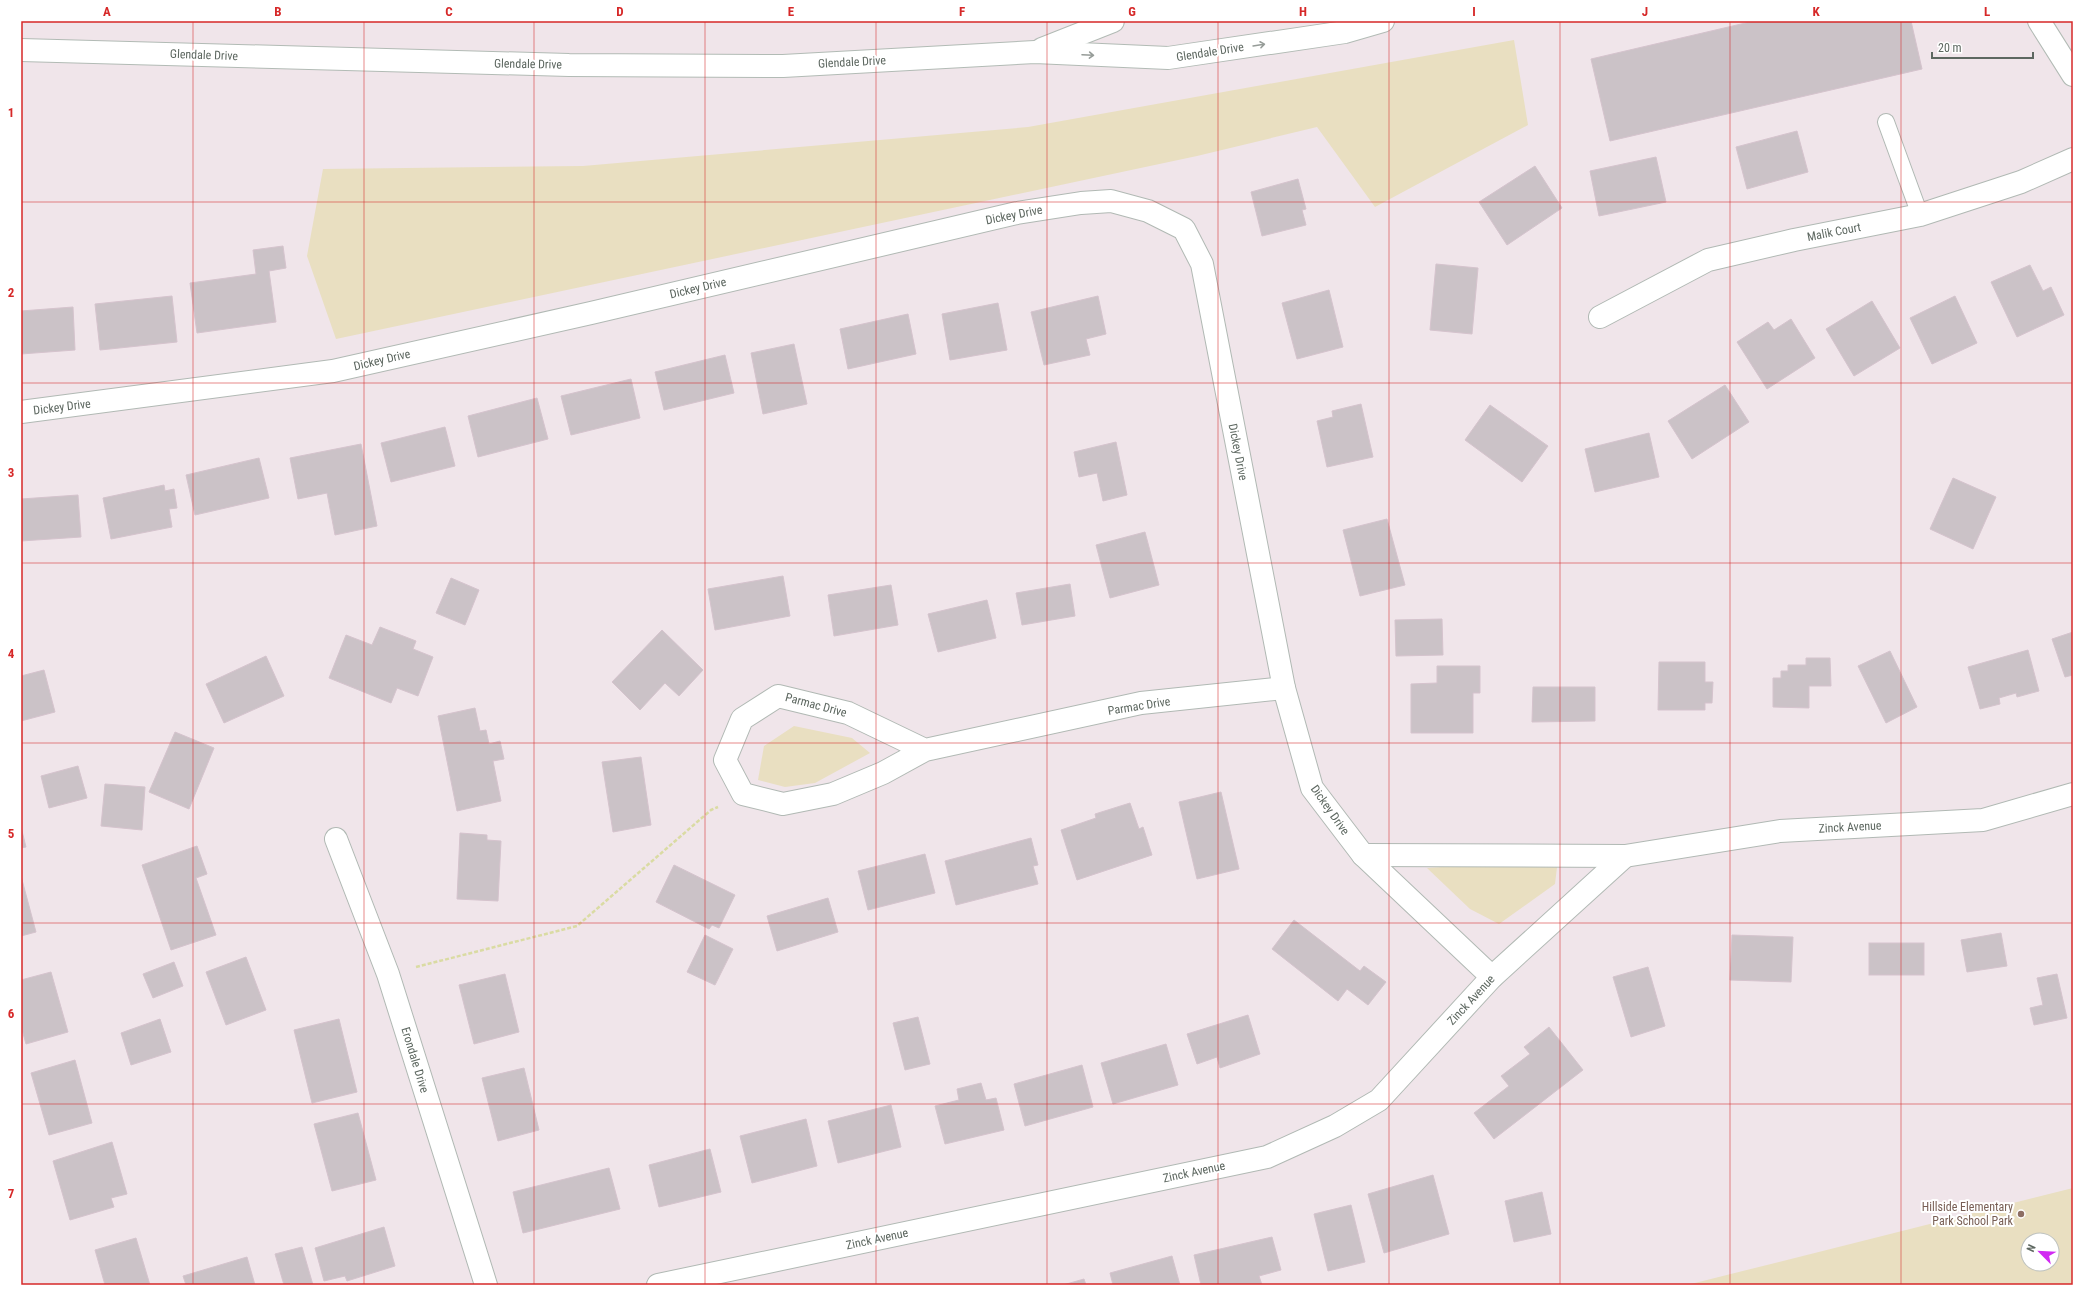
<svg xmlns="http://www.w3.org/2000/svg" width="2094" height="1306" font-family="'Roboto Condensed',sans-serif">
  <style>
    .green { fill: #e9dfc1; fill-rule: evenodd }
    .building { fill: #cbc2c7; stroke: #d5c3cd }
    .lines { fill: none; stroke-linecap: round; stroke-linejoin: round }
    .service-casing { stroke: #b1b9b4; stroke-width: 18 }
    .minor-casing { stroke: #b1b9b4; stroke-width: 24 }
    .secondary-casing { stroke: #b2bbb5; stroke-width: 24 }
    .path { stroke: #dadba3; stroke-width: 2.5; stroke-dasharray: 4 2; stroke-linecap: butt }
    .service { stroke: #fff; stroke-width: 16 }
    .minor { stroke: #fff; stroke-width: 22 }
    .secondary { stroke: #fff; stroke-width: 22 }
    .oneway { stroke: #969c98 }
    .grid { fill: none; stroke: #d62828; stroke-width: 1; stroke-opacity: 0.55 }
    .education-dot { fill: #8d6e63; stroke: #fff; stroke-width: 1.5 }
    .labels { text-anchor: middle; stroke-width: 4; stroke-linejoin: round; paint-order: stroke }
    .street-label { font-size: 12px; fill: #5d6760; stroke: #fff }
    .education-label { font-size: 12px; fill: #785e54; stroke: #fff; text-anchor: end }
    .neatline { fill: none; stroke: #d62828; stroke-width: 1.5 }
    .grid-label { font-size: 13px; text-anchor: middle; font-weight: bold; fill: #d62828 }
  </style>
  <rect width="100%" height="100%" fill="#f0e5ea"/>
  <g class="green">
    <path d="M1514,40L1528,125L1375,207L1317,127L1197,156L336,339L307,256L323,169L583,166L1028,127Z"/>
    <path d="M794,726L852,738L870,753L815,783L785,787L758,780L764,746Z"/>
    <path d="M1558,859L1555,884L1499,924L1470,909L1427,868Z"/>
    <path d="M2073,1188V1285H1687ZM2028,1240H2052V1264H2028Z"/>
  </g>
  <g class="building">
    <path d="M1754,21H1911L1922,69L1610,141L1591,59Z"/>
    <path d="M1797,131L1808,172L1747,189L1736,147Z"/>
    <path d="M1656,157L1666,202L1599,216L1590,171Z"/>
    <path d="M1535,166L1562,208L1507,245L1479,202Z"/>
    <path d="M1298,179L1306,209L1302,210L1306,225L1262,236L1251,192Z"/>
    <path d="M283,246L286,268L269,271L276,322L197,333L190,283L256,274L253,250Z"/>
    <path d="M1436,264L1478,268L1472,334L1430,330Z"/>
    <path d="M2030,265L2043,291L2051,287L2064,315L2017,337L1991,282Z"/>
    <path d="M1329,290L1343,347L1297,359L1282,303Z"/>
    <path d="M172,296L177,342L100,350L95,304Z"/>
    <path d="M1098,296L1106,334L1086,339L1090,355L1044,365L1031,312Z"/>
    <path d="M1955,296L1977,343L1932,364L1910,318Z"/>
    <path d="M1872,301L1900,348L1854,376L1826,329Z"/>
    <path d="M998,303L1007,350L950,360L942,314Z"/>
    <path d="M73,307L75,350L21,354V311Z"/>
    <path d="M908,314L916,354L848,369L840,329Z"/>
    <path d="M1791,319L1815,358L1767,389L1737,342L1768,322L1774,330Z"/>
    <path d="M794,344L807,404L763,414L751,353Z"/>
    <path d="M725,355L734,393L664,410L655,372Z"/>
    <path d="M631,379L640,418L571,435L561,396Z"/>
    <path d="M1725,385L1749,422L1692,459L1668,421Z"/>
    <path d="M537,398L548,439L478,457L468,416Z"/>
    <path d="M1361,404L1373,457L1327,467L1317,421L1333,417L1332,411Z"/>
    <path d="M1490,405L1548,446L1522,482L1465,440Z"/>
    <path d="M445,427L455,466L391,482L381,443Z"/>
    <path d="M1649,433L1659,477L1595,492L1585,449Z"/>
    <path d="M1116,442L1127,495L1103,501L1097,473L1079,477L1074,452Z"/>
    <path d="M361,444L377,526L335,535L327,493L298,499L290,458Z"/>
    <path d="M259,458L269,498L195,515L186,475Z"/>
    <path d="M1953,478L1996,497L1973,549L1930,529Z"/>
    <path d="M164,485L165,491L174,489L177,508L169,509L172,527L111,539L103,498Z"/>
    <path d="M78,495L81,537L21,541V499Z"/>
    <path d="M1387,519L1405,585L1360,596L1343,530Z"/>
    <path d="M1145,532L1159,585L1110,598L1096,545Z"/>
    <path d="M783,576L790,616L715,630L708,589Z"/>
    <path d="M451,578L479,590L465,625L436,613Z"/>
    <path d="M1070,584L1075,616L1022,625L1016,593Z"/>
    <path d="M891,585L898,625L834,636L828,595Z"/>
    <path d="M987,600L996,638L938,652L928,614Z"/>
    <path d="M1442,619L1443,655L1396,656L1395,620Z"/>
    <path d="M380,627L416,641L413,649L433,657L418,696L397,688L391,703L329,678L346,635L372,645Z"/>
    <path d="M662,630L703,670L679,696L665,683L640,710L612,682Z"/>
    <path d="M2073,632V675L2065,677L2052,639Z"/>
    <path d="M2028,650L2039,691L2017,697L2016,693L1999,698L2000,704L1980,709L1968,667Z"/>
    <path d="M1890,651L1917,707L1886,723L1858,666Z"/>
    <path d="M266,656L284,696L224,723L206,684Z"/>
    <path d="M1806,658H1830L1831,686H1809V708L1773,707V678H1781V671H1788V665H1806Z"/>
    <path d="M1659,662H1705V682H1713L1712,703H1705V710H1658Z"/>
    <path d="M1437,666H1480V693H1473V733H1411V684L1437,683Z"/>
    <path d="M44,670L55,712L21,721V676Z"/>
    <path d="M1533,687H1595V721L1532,722Z"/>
    <path d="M475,708L480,731L486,730L489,744L500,741L504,759L493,761L501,801L457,811L438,716Z"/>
    <path d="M175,732L214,748L189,809L149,792Z"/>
    <path d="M641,757L651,825L613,832L602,762Z"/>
    <path d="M78,766L87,798L49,808L41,776Z"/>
    <path d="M105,784L145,787L142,830L101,826Z"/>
    <path d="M1221,792L1239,869L1197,879L1179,802Z"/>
    <path d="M1130,803L1139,829L1143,827L1152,855L1077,880L1061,830L1096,818L1095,814Z"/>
    <path d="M21,827L26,847L21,848Z"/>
    <path d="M460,833L487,835V840L501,841L498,901L457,899Z"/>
    <path d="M1031,838L1038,865L1033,866L1038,884L956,905L945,861Z"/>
    <path d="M197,846L207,874L196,878L216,935L171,950L142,865Z"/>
    <path d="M925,854L935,893L868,910L858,871Z"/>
    <path d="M674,865L735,895L719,928L712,925L709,929L656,902Z"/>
    <path d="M21,876L36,932L21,936Z"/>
    <path d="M828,898L838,932L777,951L767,916Z"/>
    <path d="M1294,920L1360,971L1364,966L1386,982L1368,1005L1347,989L1338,1001L1272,949Z"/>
    <path d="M2001,933L2007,966L1967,972L1961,940Z"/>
    <path d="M705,935L733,949L715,985L687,972Z"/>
    <path d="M1732,935L1793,937L1791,982L1730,980Z"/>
    <rect x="1869" y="943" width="55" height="32"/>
    <path d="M246,957L266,1010L226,1025L206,972Z"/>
    <path d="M174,962L183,986L153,998L143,974Z"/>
    <path d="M1648,967L1665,1026L1631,1037L1613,977Z"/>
    <path d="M51,972L68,1032L26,1044L21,1026V980Z"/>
    <path d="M505,974L519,1032L474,1044L459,985Z"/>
    <path d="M2057,974L2067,1018L2034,1025L2030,1008L2043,1005L2037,978Z"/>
    <path d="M1248,1015L1260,1054L1220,1068L1217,1057L1197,1064L1187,1034Z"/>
    <path d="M918,1017L930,1064L905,1070L893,1023Z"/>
    <path d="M160,1019L171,1052L131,1065L121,1033Z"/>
    <path d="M339,1019L357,1092L312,1103L294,1030Z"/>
    <path d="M1549,1027L1583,1070L1494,1139L1474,1113L1509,1086L1501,1076L1530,1054L1524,1047Z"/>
    <path d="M1166,1044L1178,1085L1113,1104L1101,1063Z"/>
    <path d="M75,1060L92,1123L49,1135L31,1073Z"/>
    <path d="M1082,1065L1093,1107L1025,1126L1014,1084Z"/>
    <path d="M524,1068L539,1130L498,1141L482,1078Z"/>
    <path d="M981,1083L986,1100L996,1098L1004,1130L945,1144L935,1106L959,1100L957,1089Z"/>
    <path d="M891,1105L901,1147L838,1163L828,1121Z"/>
    <path d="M358,1113L376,1180L332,1191L314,1124Z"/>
    <path d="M806,1119L817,1166L752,1183L740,1136Z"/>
    <path d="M112,1142L127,1194L111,1198L114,1207L70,1220L53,1161Z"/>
    <path d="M710,1149L721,1192L659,1207L649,1165Z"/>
    <path d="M609,1168L620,1209L523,1233L513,1192Z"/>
    <path d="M1433,1175L1449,1234L1384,1253L1368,1194Z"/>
    <path d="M1542,1192L1551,1234L1514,1242L1505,1201Z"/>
    <path d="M1351,1205L1365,1262L1328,1271L1314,1214Z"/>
    <path d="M384,1227L395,1266L347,1281L345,1276L324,1281L315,1248Z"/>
    <path d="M1272,1237L1281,1270L1259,1276L1262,1285H1201L1194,1255Z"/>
    <path d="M136,1238L150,1285H105L95,1250Z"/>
    <path d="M302,1247L313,1285H284L275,1254Z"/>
    <path d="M1172,1256L1180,1285H1113L1110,1273Z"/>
    <path d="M247,1257L255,1285H186L183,1276Z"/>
    <path d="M1084,1279L1086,1285H1063Z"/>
  </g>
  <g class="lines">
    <g class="service-casing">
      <path id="service" d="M1886,122L1920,215"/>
    </g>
    <g class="minor-casing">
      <g id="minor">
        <path d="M1600,317L1708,260L1794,240L1920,215L2021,182L2073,159"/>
        <path d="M21,412L333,371L591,313L1017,213L1081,203L1111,201L1148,211L1184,229L1202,264L1284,688L1312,788L1363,855L1492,977"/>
        <path d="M925,750L848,713L778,696L742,719L725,760L743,794L783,804L833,794L883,773L925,750L1141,703L1284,688"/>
        <path d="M336,839L388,974L486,1285"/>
        <path d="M1363,855L1625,856L1780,831L1983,820L2073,794"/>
        <path d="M658,1285L1267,1157L1335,1126L1379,1100L1492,977L1625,856"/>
      </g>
    </g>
    <g class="secondary-casing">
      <g id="secondary">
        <path d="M2039,21L2073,75"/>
        <path d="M1042,49L1113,21"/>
        <path d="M21,50L569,65L783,66L1035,52L1168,58L1345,32L1383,21"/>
      </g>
    </g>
    <path class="path" d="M416,967L577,926L711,810L718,807"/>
    <use href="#service" class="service"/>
    <use href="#minor" class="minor"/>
    <use href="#secondary" class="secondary"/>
  </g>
  <defs><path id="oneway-shaft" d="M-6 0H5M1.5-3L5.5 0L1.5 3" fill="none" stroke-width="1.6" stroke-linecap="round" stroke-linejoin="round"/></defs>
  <g class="oneway">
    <use href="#oneway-shaft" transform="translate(1259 45) rotate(-9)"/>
    <use href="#oneway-shaft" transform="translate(1088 55) rotate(3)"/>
  </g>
  <path class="grid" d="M193,21V1285M364,21V1285M534,21V1285M705,21V1285M876,21V1285M1047,21V1285M1218,21V1285M1389,21V1285M1560,21V1285M1730,21V1285M1901,21V1285M21,202H2073M21,383H2073M21,563H2073M21,743H2073M21,923H2073M21,1104H2073"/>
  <circle class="education-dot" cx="2021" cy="1214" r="4"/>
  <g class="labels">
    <g class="street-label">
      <text transform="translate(1210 52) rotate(-9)" y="4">Glendale Drive</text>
      <text transform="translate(204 55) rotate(2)" y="4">Glendale Drive</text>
      <text transform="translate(852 62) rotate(-3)" y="4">Glendale Drive</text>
      <text transform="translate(528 64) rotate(1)" y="4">Glendale Drive</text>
      <text transform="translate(1014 215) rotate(-11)" y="4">Dickey Drive</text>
      <text transform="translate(1834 232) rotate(-11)" y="4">Malik Court</text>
      <text transform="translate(698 288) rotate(-13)" y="4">Dickey Drive</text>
      <text transform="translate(382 360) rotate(-13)" y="4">Dickey Drive</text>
      <text transform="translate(62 407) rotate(-7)" y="4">Dickey Drive</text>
      <text transform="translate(1238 452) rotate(79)" y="4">Dickey Drive</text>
      <text transform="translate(816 705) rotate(15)" y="4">Parmac Drive</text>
      <text transform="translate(1139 706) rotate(-9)" y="4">Parmac Drive</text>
      <text transform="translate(1330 810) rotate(55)" y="4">Dickey Drive</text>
      <text transform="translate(1850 827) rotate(-3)" y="4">Zinck Avenue</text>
      <text transform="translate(1471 1000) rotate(-47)" y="4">Zinck Avenue</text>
      <text transform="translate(415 1060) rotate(73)" y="4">Erondale Drive</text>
      <text transform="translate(1194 1172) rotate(-12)" y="4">Zinck Avenue</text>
      <text transform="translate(877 1239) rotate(-12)" y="4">Zinck Avenue</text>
    </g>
    <g class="education-label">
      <text x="2013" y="1211">Hillside Elementary<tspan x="2013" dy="14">Park School Park</tspan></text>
    </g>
  </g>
  <rect width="2094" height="1306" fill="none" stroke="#ffffff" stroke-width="44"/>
  <g transform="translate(2040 1252) rotate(294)"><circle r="19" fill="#ffffff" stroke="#bec2bf"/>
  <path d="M0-3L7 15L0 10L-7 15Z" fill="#d12af2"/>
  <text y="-6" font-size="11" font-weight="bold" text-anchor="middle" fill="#5d6760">N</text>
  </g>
  <path d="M1932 52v6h101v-6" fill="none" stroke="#5d6760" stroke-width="2"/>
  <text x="1938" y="52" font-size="12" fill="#5d6760" stroke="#ffffff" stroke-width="3" paint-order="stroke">20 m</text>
  <rect x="22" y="22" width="2050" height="1262" class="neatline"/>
  <g class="grid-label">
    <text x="107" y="16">A</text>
    <text x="278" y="16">B</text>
    <text x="449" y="16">C</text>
    <text x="620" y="16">D</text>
    <text x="791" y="16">E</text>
    <text x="962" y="16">F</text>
    <text x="1132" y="16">G</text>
    <text x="1303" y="16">H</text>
    <text x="1474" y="16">I</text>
    <text x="1645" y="16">J</text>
    <text x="1816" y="16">K</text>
    <text x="1987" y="16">L</text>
    <text x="11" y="117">1</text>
    <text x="11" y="297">2</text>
    <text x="11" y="477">3</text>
    <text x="11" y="658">4</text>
    <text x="11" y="838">5</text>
    <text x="11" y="1018">6</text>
    <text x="11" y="1198">7</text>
  </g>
</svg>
